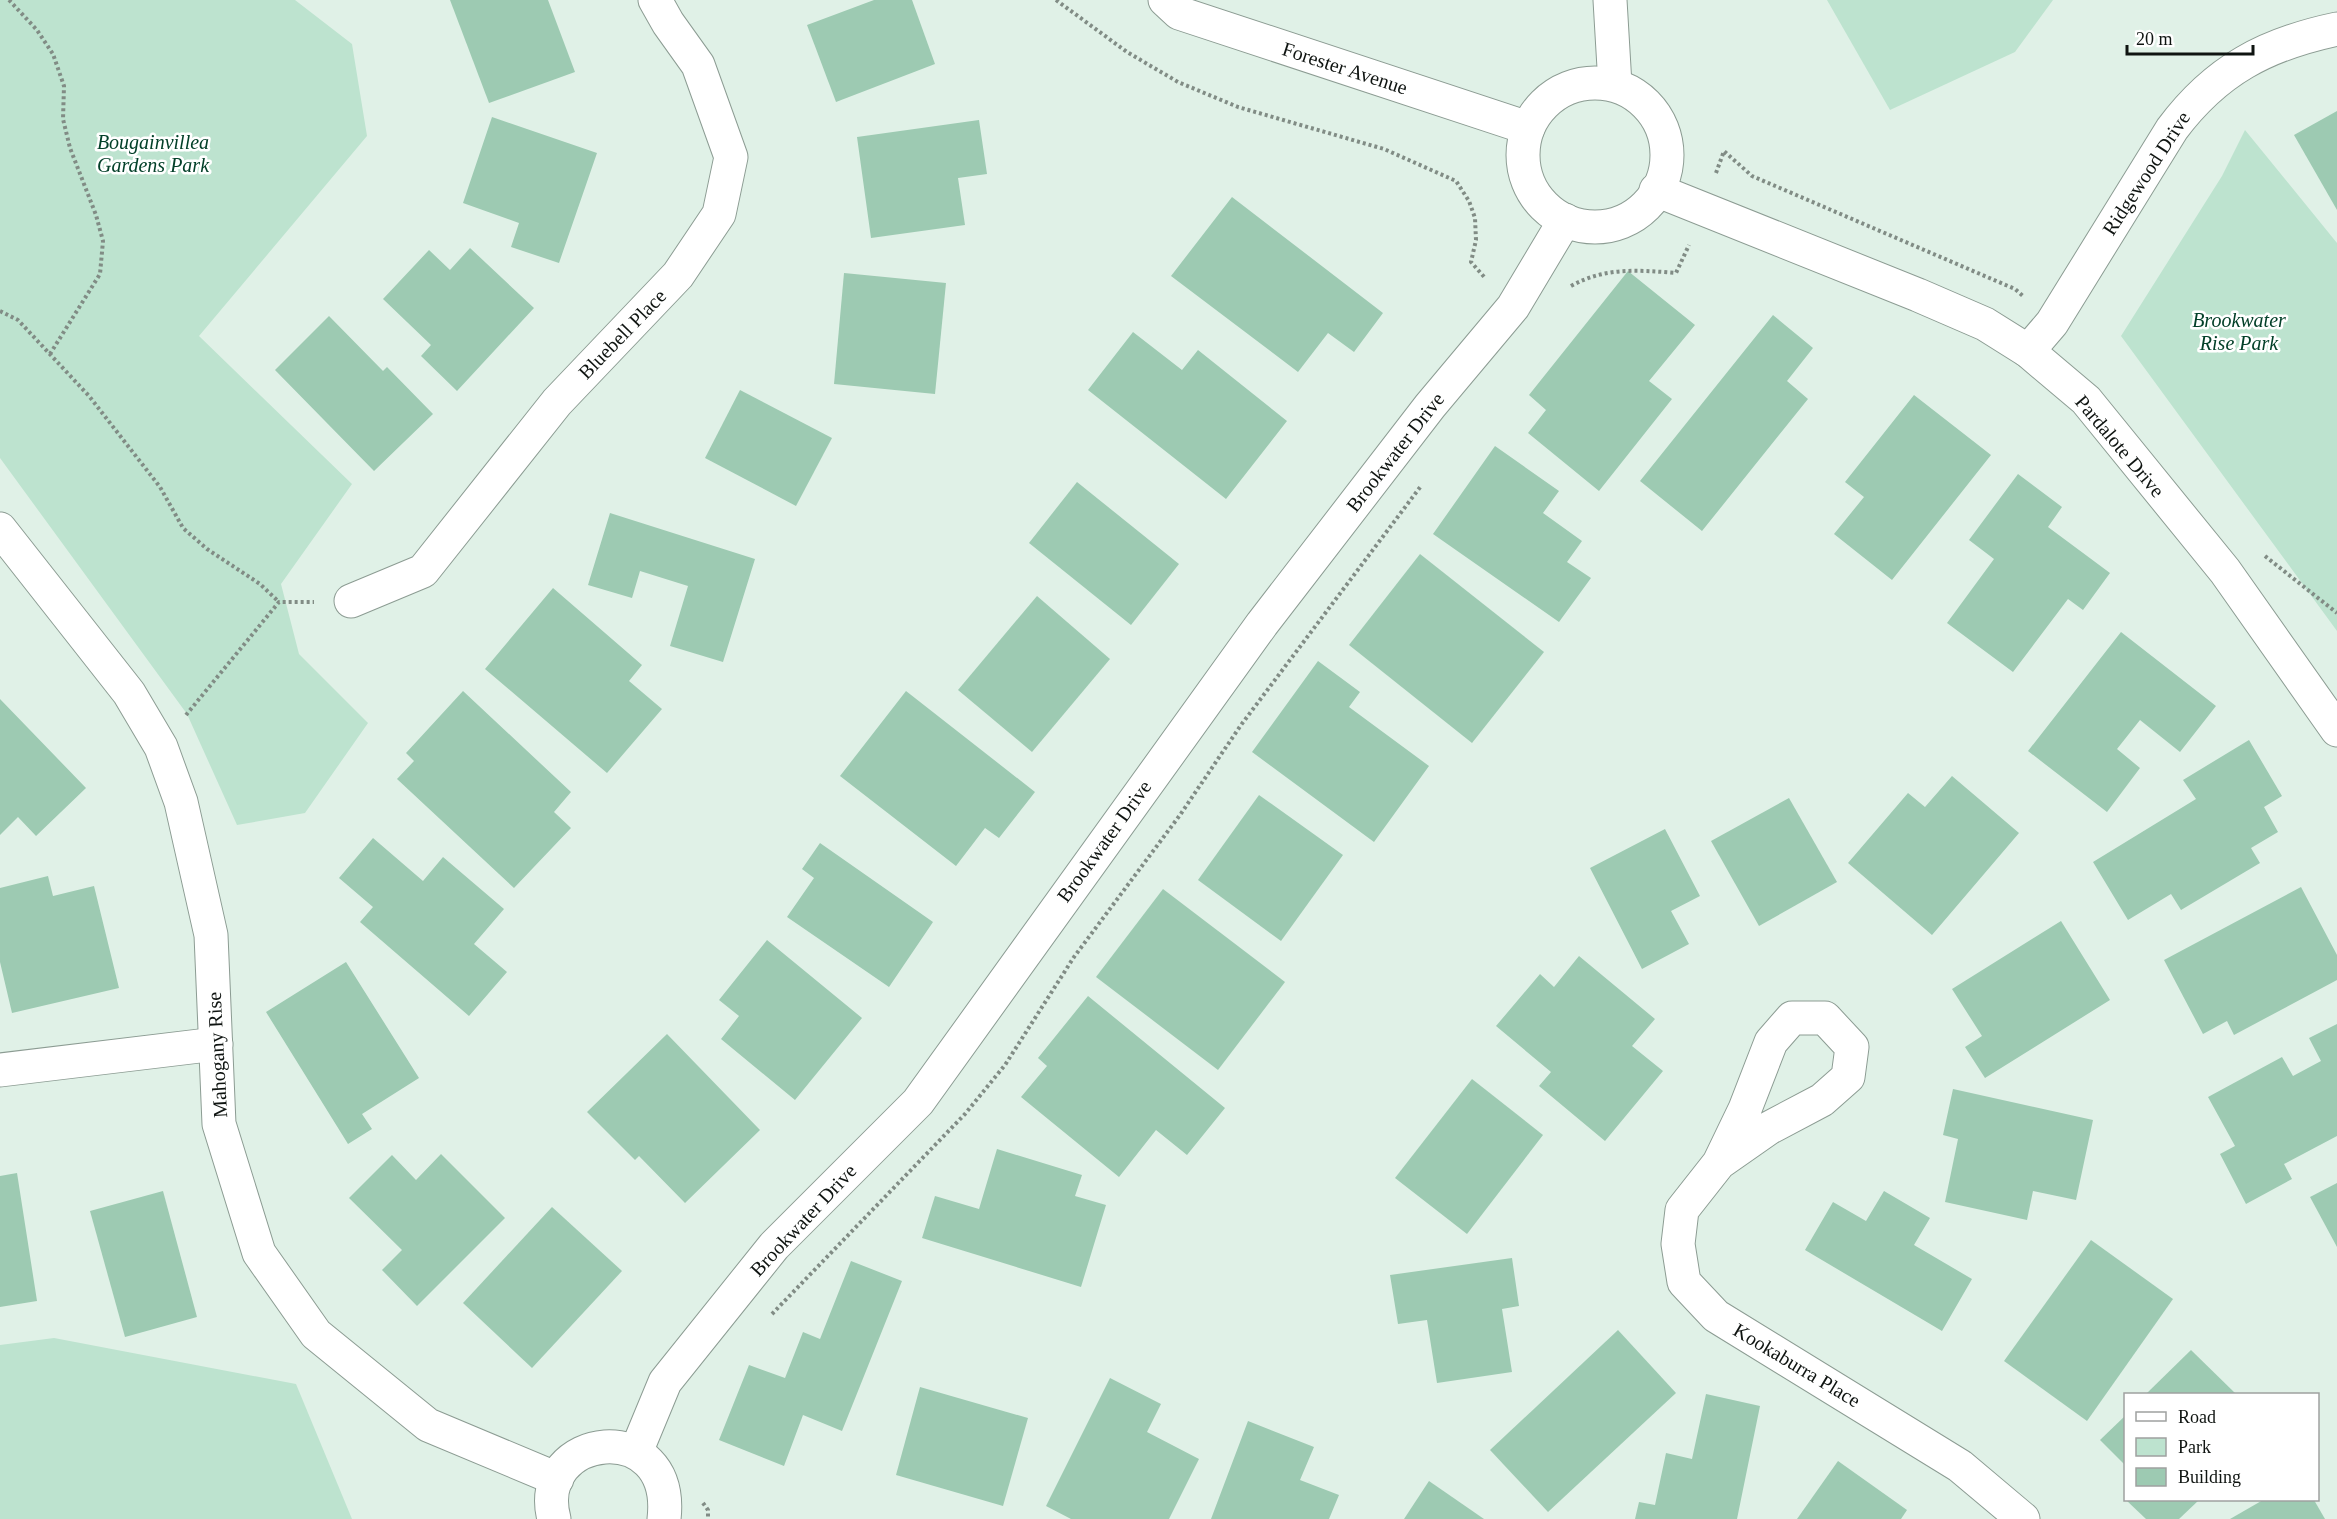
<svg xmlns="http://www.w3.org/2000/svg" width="2337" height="1519" font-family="'Times New Roman',serif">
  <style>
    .green { fill: #bde3cf }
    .building { fill: #9dcab2 }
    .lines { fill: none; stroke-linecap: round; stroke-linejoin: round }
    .minor-casing { stroke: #8c9c93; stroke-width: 35 }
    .tertiary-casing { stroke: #8c9c93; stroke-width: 35 }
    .path { stroke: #818c85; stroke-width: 4; stroke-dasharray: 3 3; stroke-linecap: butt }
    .minor { stroke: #fff; stroke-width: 33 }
    .tertiary { stroke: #fff; stroke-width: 33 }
    .labels { text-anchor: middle; stroke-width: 5; stroke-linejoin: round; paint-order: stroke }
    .street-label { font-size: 20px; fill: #0f1411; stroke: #fff }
    .park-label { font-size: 20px; font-style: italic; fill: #034029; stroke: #fff }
  </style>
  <rect width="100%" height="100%" fill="#e0f1e7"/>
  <g class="green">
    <path d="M0,0H295L352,44L367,136L199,336L352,484L281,584L299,654L368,723L305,813L237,825L187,714L0,458Z"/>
    <path d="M1827,0H2053L2015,52L1890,110Z"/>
    <path d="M2245,130L2337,243V631L2121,336L2222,176Z"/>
    <path d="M54,1338L296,1384L352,1519H0V1345Z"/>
  </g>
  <g class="building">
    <path d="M450,0H548L575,72L489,103Z"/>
    <path d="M874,0H912L935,64L836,102L807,25Z"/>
    <path d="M2337,111V210L2294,135Z"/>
    <path d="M492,117L597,153L559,263L511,247L519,223L463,203Z"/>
    <path d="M979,120L987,174L958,178L965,225L871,238L857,137Z"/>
    <path d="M1232,197L1383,313L1354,352L1328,333L1298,372L1171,276Z"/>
    <path d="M470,248L534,308L457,391L421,356L431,345L383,299L429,250L450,270Z"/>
    <path d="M1628,271L1695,325L1649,381L1672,399L1599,491L1528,433L1546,410L1529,395Z"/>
    <path d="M844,273L946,283L935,394L834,384Z"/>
    <path d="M1773,315L1813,348L1787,381L1808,399L1702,531L1640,481Z"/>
    <path d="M329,316L383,371L387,367L433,414L374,471L275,370Z"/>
    <path d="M1133,332L1182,370L1198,350L1287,421L1226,499L1088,390Z"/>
    <path d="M740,390L832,438L796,506L705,458Z"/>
    <path d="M1914,395L1991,455L1892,580L1834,534L1864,497L1845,482Z"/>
    <path d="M1495,446L1559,491L1543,513L1582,541L1567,562L1591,578L1559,622L1433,534Z"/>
    <path d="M2018,474L2062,507L2048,527L2110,573L2083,610L2068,599L2013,672L1947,623L1994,559L1969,540Z"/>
    <path d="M1077,482L1179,564L1131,625L1029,543Z"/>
    <path d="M610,513L755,559L723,662L670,646L688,586L640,571L632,598L588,585Z"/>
    <path d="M1420,554L1544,652L1472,743L1349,645Z"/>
    <path d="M553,588L642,665L629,681L662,709L607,773L485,669Z"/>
    <path d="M1037,596L1110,659L1032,752L958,690Z"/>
    <path d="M2121,632L2216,706L2180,752L2140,720L2117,749L2140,768L2107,812L2028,751Z"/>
    <path d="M1318,661L1360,692L1349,707L1429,766L1374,842L1252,752Z"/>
    <path d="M463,691L571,792L554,812L571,828L514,888L397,779L414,761L406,753Z"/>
    <path d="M906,691L1035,792L999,838L985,828L956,866L840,776Z"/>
    <path d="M0,699L86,788L36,836L18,817L0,835Z"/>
    <path d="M2249,740L2282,796L2264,807L2278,832L2251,848L2260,863L2181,910L2171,894L2128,920L2093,862L2196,799L2183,780Z"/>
    <path d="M1952,776L2019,833L1932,935L1848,863L1908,793L1925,807Z"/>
    <path d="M1259,795L1343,855L1281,941L1198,880Z"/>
    <path d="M1789,798L1837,882L1759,926L1711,841Z"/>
    <path d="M1665,829L1700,896L1671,911L1689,944L1642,969L1590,868Z"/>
    <path d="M373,838L423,881L443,857L504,909L474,944L507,972L469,1016L360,922L373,907L339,878Z"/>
    <path d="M820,843L933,922L889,987L787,917L814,878L802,869Z"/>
    <path d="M48,876L53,896L94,886L119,988L12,1013L0,962V888Z"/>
    <path d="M2301,887L2337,955V980L2234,1035L2227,1021L2203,1034L2164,960Z"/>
    <path d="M1163,889L1285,982L1218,1070L1096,977Z"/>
    <path d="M2061,921L2110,1000L1985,1078L1965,1047L1982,1036L1952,989Z"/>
    <path d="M767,940L862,1018L795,1100L721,1039L739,1016L719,1000Z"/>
    <path d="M1579,956L1655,1019L1632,1046L1663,1071L1605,1141L1539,1086L1551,1072L1496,1026L1540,974L1554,987Z"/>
    <path d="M346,962L419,1078L362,1114L372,1129L348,1144L266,1012Z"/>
    <path d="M1088,996L1225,1108L1187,1155L1156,1130L1119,1177L1021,1097L1047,1066L1038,1058Z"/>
    <path d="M2337,1024V1136L2284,1164L2292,1179L2246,1204L2220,1154L2235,1146L2208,1097L2282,1057L2293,1076L2321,1061L2309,1038Z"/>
    <path d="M667,1034L760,1130L685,1203L639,1156L635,1160L587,1112Z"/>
    <path d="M1472,1079L1543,1135L1467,1234L1395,1178Z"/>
    <path d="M1953,1089L2093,1120L2076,1200L2033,1191L2027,1220L1945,1202L1958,1139L1943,1135Z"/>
    <path d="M997,1149L1082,1175L1075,1196L1106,1205L1081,1287L922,1238L935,1196L979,1209Z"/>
    <path d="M441,1154L505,1218L417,1306L382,1270L402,1250L349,1198L392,1155L416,1180Z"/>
    <path d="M17,1173L37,1301L0,1307V1176Z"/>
    <path d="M2337,1183V1247L2310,1197Z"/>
    <path d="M163,1191L197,1317L125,1337L90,1211Z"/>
    <path d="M1884,1191L1930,1218L1914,1245L1972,1279L1942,1331L1805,1250L1833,1202L1866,1221Z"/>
    <path d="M552,1207L622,1271L532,1368L463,1303Z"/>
    <path d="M2091,1240L2173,1299L2087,1421L2004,1361Z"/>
    <path d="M1512,1258L1519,1306L1502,1309L1512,1372L1437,1383L1427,1320L1398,1324L1390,1275Z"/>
    <path d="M851,1261L902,1281L842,1431L803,1415L784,1466L719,1440L749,1365L785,1378L803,1332L820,1339Z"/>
    <path d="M1618,1330L1676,1393L1548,1512L1490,1450Z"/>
    <path d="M2191,1350L2236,1394H2146Z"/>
    <path d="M1110,1378L1161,1404L1147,1432L1199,1459L1169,1519H1071L1046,1506Z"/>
    <path d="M920,1387L1028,1418L1003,1506L896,1475Z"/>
    <path d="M1706,1394L1760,1406L1737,1519H1635L1639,1502L1655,1505L1666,1453L1692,1459Z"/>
    <path d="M2126,1415V1466L2100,1440Z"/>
    <path d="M1248,1421L1314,1447L1300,1480L1339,1495L1329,1519H1211Z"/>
    <path d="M1838,1461L1907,1510L1901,1519H1797Z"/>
    <path d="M1429,1481L1484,1519H1404Z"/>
    <path d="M2126,1500H2199L2179,1519H2146Z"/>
    <path d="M2263,1500H2314L2325,1519H2230Z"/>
  </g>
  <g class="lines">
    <g class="minor-casing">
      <g id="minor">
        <path d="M1610,0L1615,85"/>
        <path d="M1656,190L1918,295L1985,324L2028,351L2086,400L2225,571L2337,730"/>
        <path d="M2028,351L2052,323L2172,129C2216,70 2266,44 2337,29"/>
        <path d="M0,529L129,693L161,747L181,802L211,935L219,1124L259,1253L316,1334L428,1425L557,1479"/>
        <path d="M351,601L423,571L557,402L678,275L719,214L731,157L698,65L668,23L655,0"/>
        <path d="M0,1070L216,1044"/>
        <path d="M1719,1163L1769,1128L1822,1100L1848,1077L1852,1047L1825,1018H1792L1771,1042L1745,1109L1719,1163L1682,1210L1678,1244L1684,1282L1716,1316L1960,1466L2023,1519"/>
      </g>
    </g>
    <g class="tertiary-casing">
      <g id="tertiary">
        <path d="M1165,0L1179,13L1528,128"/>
        <circle cx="1595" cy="155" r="72"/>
        <path d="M636,1452L665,1382L774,1246L918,1102L1262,624L1430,406L1513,307L1565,220"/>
        <path d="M554,1519C531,1432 676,1414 664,1519"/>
      </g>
    </g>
    <g class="path">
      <path d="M9,0L37,30L53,54L64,86L63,119L70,148L96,215L103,241L100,274L50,354"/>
      <path d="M1056,0L1127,52L1178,82L1238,107L1384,149L1456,181L1469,201L1475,218L1476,240L1471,262L1486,279"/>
      <path d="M1716,173L1724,151L1752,176L2015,289L2023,296"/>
      <path d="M1571,286C1605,267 1638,270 1676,273L1689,245"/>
      <path d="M0,311L18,320L89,396L160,487L183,528L207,549L260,584L279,602"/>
      <path d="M2265,556L2337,613"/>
      <path d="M186,715L279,602H314"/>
      <path d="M772,1314L965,1114L1005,1065L1074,957L1180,815L1241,725L1421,486"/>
      <path d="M703,1503L708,1510V1519"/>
    </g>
    <use href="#minor" class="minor"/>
    <use href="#tertiary" class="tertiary"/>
  </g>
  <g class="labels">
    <g class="street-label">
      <text transform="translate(1345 68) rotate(18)" y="7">Forester Avenue</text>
      <text transform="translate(2146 173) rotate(-57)" y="7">Ridgewood Drive</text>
      <text transform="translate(622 334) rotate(-46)" y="7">Bluebell Place</text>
      <text transform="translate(2120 446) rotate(50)" y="7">Pardalote Drive</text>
      <text transform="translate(1395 452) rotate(-52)" y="7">Brookwater Drive</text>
      <text transform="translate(1104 841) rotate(-54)" y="7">Brookwater Drive</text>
      <text transform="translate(217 1055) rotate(-93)" y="7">Mahogany Rise</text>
      <text transform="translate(803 1220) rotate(-47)" y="7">Brookwater Drive</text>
      <text transform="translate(1797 1365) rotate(31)" y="7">Kookaburra Place</text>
    </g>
    <g class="park-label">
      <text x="153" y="149">Bougainvillea<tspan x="153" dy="23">Gardens Park</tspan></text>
      <text x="2239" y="327">Brookwater<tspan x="2239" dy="23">Rise Park</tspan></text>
    </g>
  </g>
  <rect x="2124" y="1393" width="195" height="108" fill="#ffffff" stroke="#9fa1a0" stroke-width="1.5"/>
  <rect x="2136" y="1412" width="30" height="9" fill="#ffffff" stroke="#9fa1a0" stroke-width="1.5"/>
  <text x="2178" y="1423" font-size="18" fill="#0f1411">Road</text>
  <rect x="2136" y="1438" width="30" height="18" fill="#bde3cf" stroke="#9fa1a0" stroke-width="1.5"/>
  <text x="2178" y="1453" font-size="18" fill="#0f1411">Park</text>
  <rect x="2136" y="1468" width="30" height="18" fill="#9dcab2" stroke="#9fa1a0" stroke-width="1.5"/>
  <text x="2178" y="1483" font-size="18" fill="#0f1411">Building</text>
  <path d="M2127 45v9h126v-9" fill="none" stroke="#0f1411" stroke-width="3"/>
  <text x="2136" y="45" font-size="18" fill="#0f1411" stroke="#ffffff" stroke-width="4.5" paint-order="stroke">20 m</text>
</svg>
